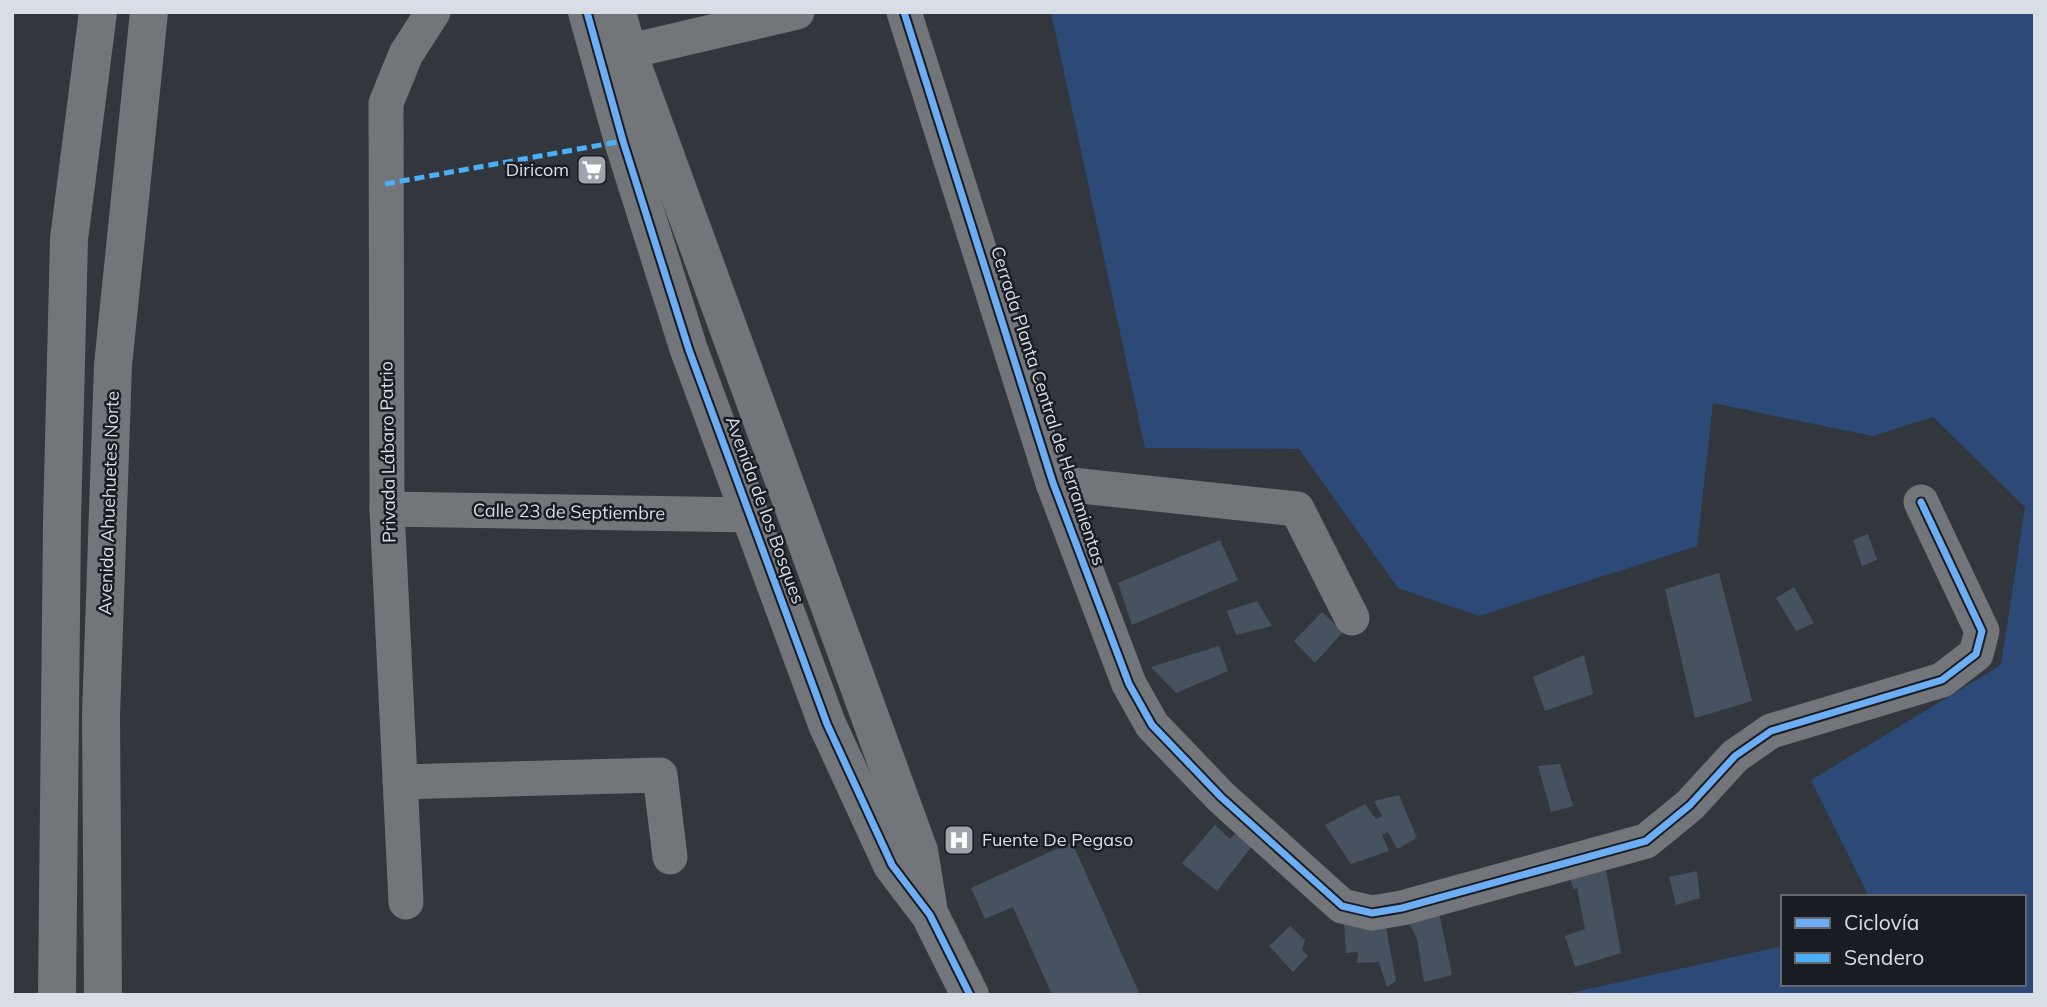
<svg xmlns="http://www.w3.org/2000/svg" width="2047" height="1007" font-family="Mulish,sans-serif">
  <style>
    .green { fill: #2c4977 }
    .building { fill: #475261 }
    .lines { fill: none; stroke-linecap: round; stroke-linejoin: round }
    .street { stroke: #72757a; stroke-width: 35 }
    .secondary { stroke: #72757a; stroke-width: 38 }
    .quiet { stroke: #4cb0f7; stroke-width: 5; stroke-dasharray: 10 5; stroke-linecap: butt }
    .cycleway-casing { stroke: #191d23; stroke-width: 11 }
    .cycleway { stroke: #6dadf4; stroke-width: 7 }
    .labels { text-anchor: middle; stroke-width: 5; stroke-linejoin: round; paint-order: stroke }
    .poi-label { font-size: 18px; fill: #d8dee6; stroke: #191d23; text-anchor: end }
    .street-label { font-size: 18px; fill: #d8dee6; stroke: #191d23 }
  </style>
  <rect width="100%" height="100%" fill="#32373d"/>
  <path class="green" d="M1051,12H2035V995H1561L1783,946V984H2024V897H1869L1811,780L2001,665L2025,507L1933,417L1872,436L1713,403L1697,546L1479,616L1398,588L1299,449L1145,448Z"/>
  <g class="building">
    <path d="M1868,534L1877,560L1862,566L1853,540Z"/>
    <path d="M1220,540L1238,580L1132,625L1118,583Z"/>
    <path d="M1719,573L1752,701L1695,718L1665,589Z"/>
    <path d="M1794,587L1814,623L1796,631L1776,598Z"/>
    <path d="M1257,601L1272,626L1236,635L1227,611Z"/>
    <path d="M1322,612L1343,632L1315,663L1294,641Z"/>
    <path d="M1219,646L1228,671L1176,693L1151,667Z"/>
    <path d="M1584,655L1593,694L1545,711L1533,677Z"/>
    <path d="M1560,764L1573,806L1551,812L1538,766Z"/>
    <path d="M1399,795L1417,838L1397,849L1388,832L1382,835L1389,851L1351,864L1325,825L1365,804L1376,819L1382,816L1374,801Z"/>
    <path d="M1215,825L1230,839L1237,832L1252,846L1217,891L1182,863Z"/>
    <path d="M1072,842L1140,995H1052L1013,907L985,919L971,888Z"/>
    <path d="M1603,853L1621,953L1575,967L1565,936L1585,929L1577,888L1573,889L1566,863Z"/>
    <path d="M1697,871L1700,898L1676,905L1669,877Z"/>
    <path d="M1436,898L1452,975L1424,982L1417,939L1402,908Z"/>
    <path d="M1384,916L1396,981L1387,987L1379,962L1357,963L1358,952L1346,953L1344,923Z"/>
    <path d="M1290,926L1305,940L1302,950L1308,956L1293,972L1269,946Z"/>
  </g>
  <g class="lines">
    <g class="street">
      <path d="M904,12L1053,483L1129,684L1152,725L1221,797L1342,906L1372,913L1402,908L1646,841L1690,805L1735,756L1771,731L1942,680L1976,654L1982,631L1921,502"/>
      <path d="M600,58L797,12"/>
      <path d="M1053,483L1297,509L1352,618"/>
      <path d="M387,509L751,515"/>
      <path d="M400,782L660,775L670,857"/>
      <path d="M406,902L387,509L386,103L406,54L433,12"/>
    </g>
    <g class="secondary">
      <path d="M587,12L623,141L689,350L827,724L892,865L930,915L970,995"/>
      <path d="M617,12L628,53L919,851L928,906"/>
      <path d="M57,995L62,522L69,239L98,12"/>
      <path d="M103,995L101,715L113,365L149,12"/>
    </g>
    <path class="quiet" d="M385,184L623,141"/>
    <g class="cycleway-casing">
      <g id="cycleway">
        <path d="M587,12L623,141L689,350L827,724L892,865L930,915L970,995"/>
        <path d="M904,12L1053,483L1129,684L1152,725L1221,797L1342,906L1372,913L1402,908L1646,841L1690,805L1735,756L1771,731L1942,680L1976,654L1982,631L1921,502"/>
      </g>
    </g>
    <use href="#cycleway" class="cycleway"/>
  </g>
  <defs>
    <g id="supermarket-square" transform="scale(1.575)"><rect x="-9" y="-9" width="18" height="18" rx="4" fill="#9ea4ab" stroke="#191d23"/><path d="M-6-5.5h2.5l.6 2H6L4.5 2H-2.5L-4.4-4H-6ZM-1.5 3.2a1.3 1.3 0 1 0 .1 0ZM3 3.2a1.3 1.3 0 1 0 .1 0Z" fill="#fff"/></g>
    <g id="hospital-square" transform="scale(1.575)"><rect x="-9" y="-9" width="18" height="18" rx="4" fill="#9ea4ab" stroke="#191d23"/><path d="M-5-5h3v3.5h4V-5h3V5h-3V1.5h-4V5h-3Z" fill="#fff"/></g>
  </defs>
  <g fill-rule="evenodd">
    <use href="#supermarket-square" x="592" y="170"/>
    <use href="#hospital-square" x="959" y="840"/>
  </g>
  <g class="labels">
    <g class="poi-label">
      <text x="569" y="176">Diricom</text>
      <text x="982" y="846" text-anchor="start">Fuente De Pegaso</text>
    </g>
    <g class="street-label">
      <text transform="translate(1048 406) rotate(72)" y="6">Cerrada Planta Central de Herramientas</text>
      <text transform="translate(388 452) rotate(-91)" y="6">Privada Lábaro Patrio</text>
      <text transform="translate(109 503) rotate(-88)" y="6">Avenida Ahuehuetes Norte</text>
      <text transform="translate(765 510) rotate(70)" y="6">Avenida de los Bosques</text>
      <text transform="translate(569 512) rotate(1)" y="6">Calle 23 de Septiembre</text>
    </g>
  </g>
  <rect width="2047" height="1007" fill="none" stroke="#d8dee6" stroke-width="28"/>
  <rect x="1781" y="895" width="245" height="91" fill="#191d23" stroke="#656a71" stroke-width="2"/>
  <rect x="1795" y="918" width="35" height="10" fill="#6dadf4" stroke="#656a71" stroke-width="2"/>
  <text x="1844" y="930" font-size="21" fill="#d8dee6">Ciclovía</text>
  <rect x="1795" y="953" width="35" height="10" fill="#4cb0f7" stroke="#656a71" stroke-width="2"/>
  <text x="1844" y="965" font-size="21" fill="#d8dee6">Sendero</text>
</svg>
